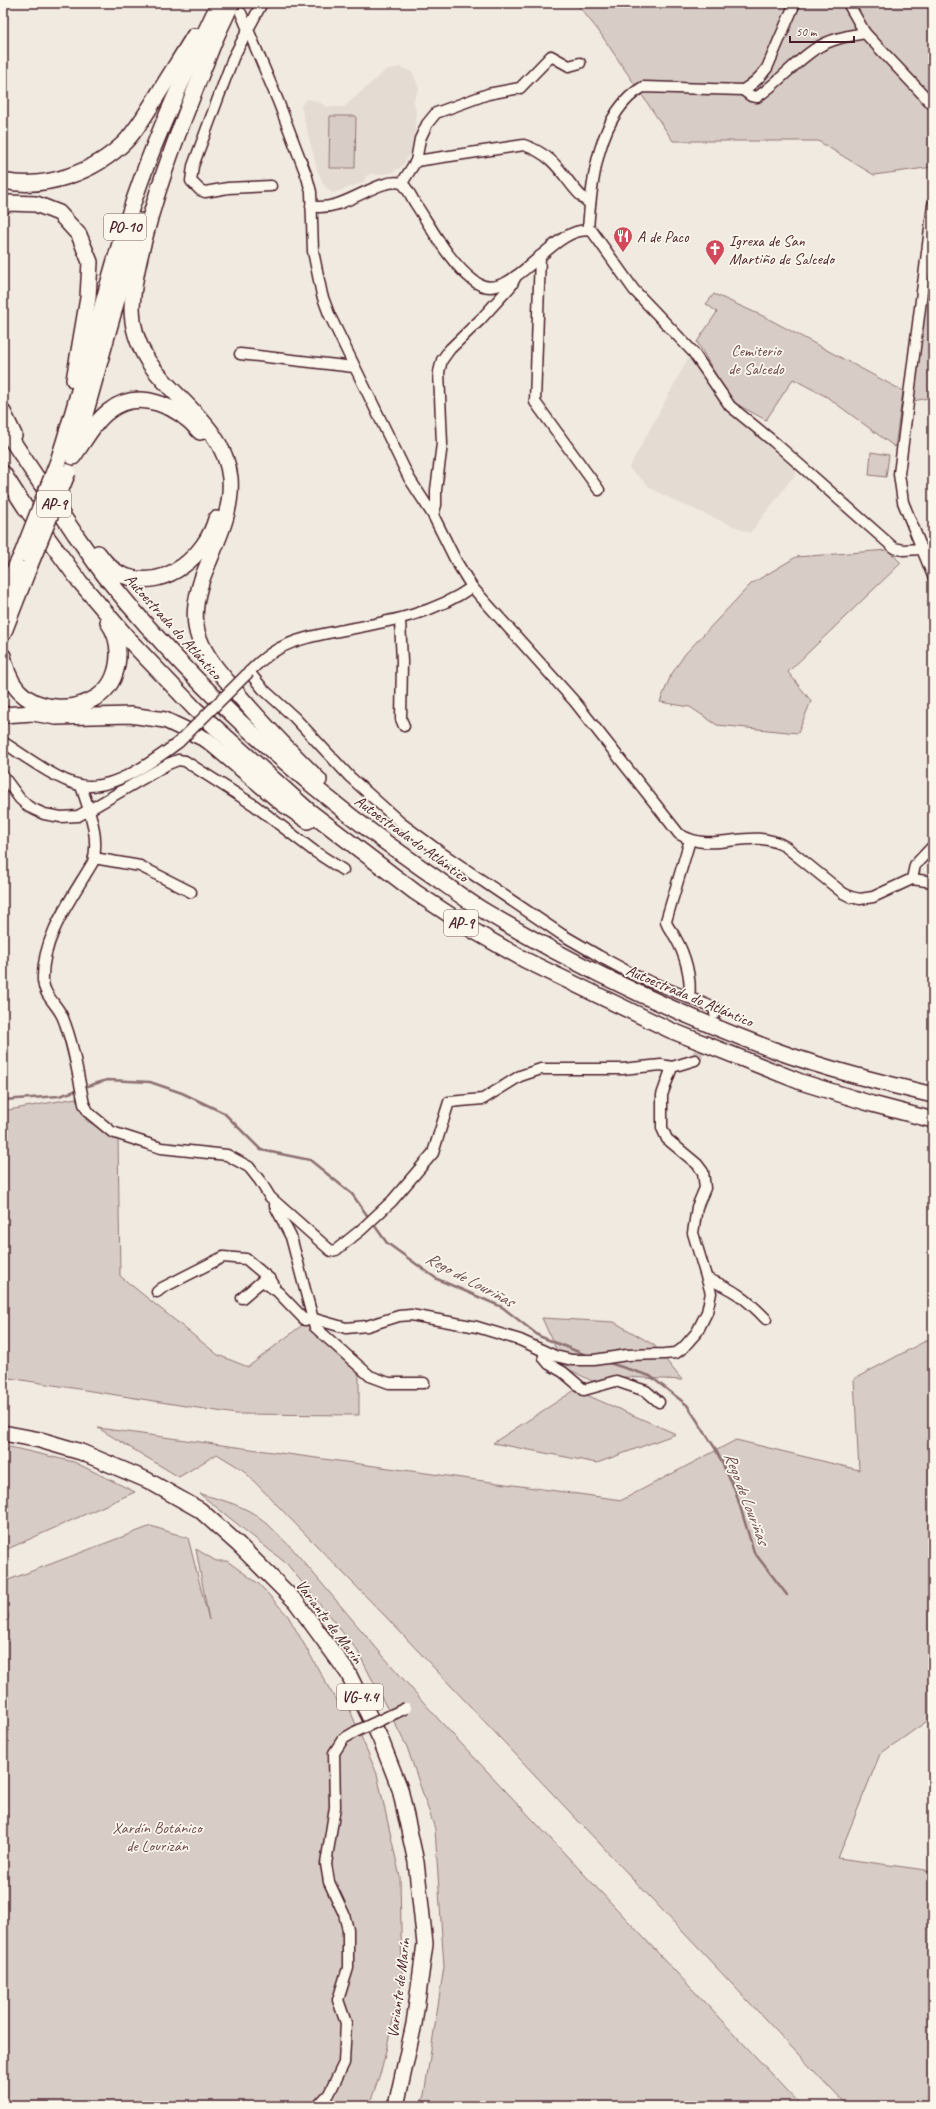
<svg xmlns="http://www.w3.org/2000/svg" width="936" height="2109" font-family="Caveat,sans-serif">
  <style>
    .built { fill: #e4dbd2 }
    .green { fill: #d8ccc6; stroke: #917678 }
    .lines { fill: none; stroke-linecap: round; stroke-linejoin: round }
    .stream { stroke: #8c6f72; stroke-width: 2.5 }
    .minor-tunnel { stroke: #cfc1bc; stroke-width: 10; stroke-dasharray: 10 5; stroke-linecap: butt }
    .minor-casing { stroke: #4a1f2b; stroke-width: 13 }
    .highway-casing { stroke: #4a1f2b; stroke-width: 18 }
    .minor { stroke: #fbf7ec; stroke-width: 10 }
    .highway { stroke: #fbf7ec; stroke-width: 15 }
    .minor-bridge-casing { stroke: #4a1f2b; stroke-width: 13; stroke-linecap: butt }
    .highway-bridge-casing { stroke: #4a1f2b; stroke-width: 18; stroke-linecap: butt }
    .minor-bridge { stroke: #fbf7ec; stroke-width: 10 }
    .highway-bridge { stroke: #fbf7ec; stroke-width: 15 }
    .labels { text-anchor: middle; stroke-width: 3.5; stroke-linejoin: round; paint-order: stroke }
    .shield { fill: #fbf7ec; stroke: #7f6065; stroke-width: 1 }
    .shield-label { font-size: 15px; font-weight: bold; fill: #4a1f2b }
    .poi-label { font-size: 16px; fill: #4a1f2b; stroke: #fbf7ec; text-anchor: start }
    .park-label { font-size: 16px; fill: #6e4a52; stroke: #fbf7ec }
    .street-label { font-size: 16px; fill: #4a1f2b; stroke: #fbf7ec }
    .water-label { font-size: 17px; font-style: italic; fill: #704e55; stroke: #fbf7ec }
  </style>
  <rect width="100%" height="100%" fill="#f0eae0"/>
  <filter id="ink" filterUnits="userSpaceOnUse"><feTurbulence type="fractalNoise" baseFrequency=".025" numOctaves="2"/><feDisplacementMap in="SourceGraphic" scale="8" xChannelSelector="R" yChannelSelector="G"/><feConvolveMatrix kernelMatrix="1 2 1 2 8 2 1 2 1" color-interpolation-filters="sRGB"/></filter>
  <g filter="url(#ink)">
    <g class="built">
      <path d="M400,67L413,73L419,89L413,101L416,111L415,132L410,154L402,166L393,172L377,175L372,173L366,176L364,182L333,193L325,187L317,169L301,106L307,99L319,102L327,107H344L386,70Z"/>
      <path d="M689,357L726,408L799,469L750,533L675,501L652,489L629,468Z"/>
    </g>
    <g class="green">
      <path d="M576,3H933V167L874,175L818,141H673L598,30Z"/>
      <path d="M330,116H356L355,168H329Z"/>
      <path d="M933,227V397L908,402Z"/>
      <path d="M714,294L765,317L903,391L895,447L827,397L793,379L766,420L731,401L697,342L717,312L706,304Z"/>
      <path d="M871,452L889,455L886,477L869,475Z"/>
      <path d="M888,550L901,563L788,672L811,701L798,733L717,725L690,707L660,702L671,675L685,654L751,584L796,557Z"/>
      <path d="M76,1098L87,1121L118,1138L120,1276L218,1355L248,1367L306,1322L359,1373V1415L236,1414L3,1377V1111Z"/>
      <path d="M542,1318L614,1322L654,1345L682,1380L626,1377L592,1381L564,1367Z"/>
      <path d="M933,1337V1717L880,1754L838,1858L933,1871V2106H847L387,1618L243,1470L217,1454L179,1477L98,1428L622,1500L736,1440L859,1470L854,1379Z"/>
      <path d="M575,1390L676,1434L597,1463L493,1443Z"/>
      <path d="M10,1447L74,1462L135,1492L3,1551V1454Z"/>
      <path d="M200,1494C223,1500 246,1506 264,1521C274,1529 281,1539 291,1547L384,1657L440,1721L802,2106H420L424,2095L444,1967L435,1829L407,1747L357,1650L287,1564Z"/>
      <path d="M151,1526L188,1538L209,1620L196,1549L216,1561H227L259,1584L288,1616L338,1704L346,1701L377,1774L400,1877L402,1981L382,2068L369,2106H3V1614L8,1620L9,1615L3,1603V1582Z"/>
    </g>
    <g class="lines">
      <g class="stream">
        <path d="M88,1086L107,1080L150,1082L182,1093L224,1113L261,1150L310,1160L352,1194L369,1218"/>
        <path d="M3,1100L59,1096L75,1091"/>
        <path d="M372,1222L387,1243L437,1279L502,1307L539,1336L586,1355"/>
        <path d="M606,1362L650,1376L687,1405L715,1448L735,1490L754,1552L787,1595"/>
      </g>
      <path class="minor-tunnel" d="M695,1060L713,1020"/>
      <g class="minor-casing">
        <g id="minor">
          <path d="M262,3L233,58L193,166L191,181L200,190L205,192L228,188L271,186"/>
          <path d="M848,3L865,33"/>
          <path d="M241,13L278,101L307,177L311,192L313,251L322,295L329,314L409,478L433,515L456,561L472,587L575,702L679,834C715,856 749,825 786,847L843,893L851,897L860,899L873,897L912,879L933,882"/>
          <path d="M743,90L751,96L757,97C778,83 794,63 815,49C830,39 847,36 865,33L933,105"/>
          <path d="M416,161L524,145C563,159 562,182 590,204"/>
          <path d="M402,183L416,161L420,139L427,124L436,113L488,94L520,88L551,56L569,66L580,63"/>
          <path d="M311,206C342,214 378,176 402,183C408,189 411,196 415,203C433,230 448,261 474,281C511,310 552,222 592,231L634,290L693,352L730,406L774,442L894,548L903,550L922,549L933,576"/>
          <path d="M588,230C591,184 598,112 643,87L743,90C753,84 760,78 767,68L795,3"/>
          <path d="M540,256L535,402L599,490"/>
          <path d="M240,354L354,367"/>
          <path d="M433,515L436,505V490L442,444L439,372L442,360L450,349L481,319L511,286L516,276"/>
          <path d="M922,549L903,502L899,474L933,205"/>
          <path d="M472,587C435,613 392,621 349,629C325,634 300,637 278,649C267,655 258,663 249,672L263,689L294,717L350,777L401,823L443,854L561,934L599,956L636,976L717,1009L715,1014"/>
          <path d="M400,620L402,662L401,719L404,726"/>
          <path d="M3,742C23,755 58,781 80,785C112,792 155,760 179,742"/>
          <path d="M3,776L20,799L29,807L44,814L61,817L78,816L89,810L168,764L178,760L185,761L254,805L314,851L343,870"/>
          <path d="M81,786C89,810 100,837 93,862C72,898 41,938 43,981C44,996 58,1005 63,1018C74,1045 78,1076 84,1104L89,1113L112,1132L161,1148L227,1155L249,1167L260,1181L270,1197L331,1251L336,1250L361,1230L392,1201L433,1153L449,1102L483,1099L520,1076L541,1069H622L661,1065L672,1067"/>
          <path d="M94,858L140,866L191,892"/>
          <path d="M912,879L915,865L933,846"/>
          <path d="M689,998C692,978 685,954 675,937C672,931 667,928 666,921L690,840"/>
          <path d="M275,1206L291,1237L315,1327L370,1376L389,1383H424"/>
          <path d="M708,1279C733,1289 747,1299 766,1319"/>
          <path d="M157,1292L162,1288L223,1257L246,1259L271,1280L274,1285"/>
          <path d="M242,1298L262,1281L278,1292L305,1320L311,1318L346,1328L367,1326L399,1316L411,1315L477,1327L520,1340L555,1356L572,1360H594L627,1355L664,1354L676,1353L683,1348L697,1332L707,1312L711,1293L693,1233L697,1207L705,1188L703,1172L697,1164L667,1139L662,1128V1095L672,1067L695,1060"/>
          <path d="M544,1352V1358L549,1364L563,1372L584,1390L616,1381L646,1391L659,1402"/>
          <path d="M318,2106L329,2094L344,2063L346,2023L338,2000L348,1968V1930L344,1914L329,1882L326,1864L335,1807L334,1753L343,1739L355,1732"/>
        </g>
      </g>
      <g class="highway-casing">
        <g id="highway">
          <path d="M219,29C193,96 164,163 146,233C139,258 133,283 132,308C132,327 138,345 148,361C174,400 225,427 230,478C233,515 214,546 202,579C196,598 192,618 199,638C206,657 219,672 232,687C259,720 289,750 319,780"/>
          <path d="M216,37L232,3"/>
          <path d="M3,181C46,190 95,172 126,141C138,128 148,111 157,96C169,76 182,56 194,36"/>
          <path d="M3,206L8,203L36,204L59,213L79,235L90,262L88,298L74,380"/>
          <path d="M3,412L14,435"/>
          <path d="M3,426C26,463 51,498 75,534C87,550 97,567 110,582C199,692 306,788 423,869C444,883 464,899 486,912C578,967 674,1013 774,1050C826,1069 879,1082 933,1095"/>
          <path d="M76,447L139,221"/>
          <path d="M73,457C84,442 94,422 109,411C139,387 179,407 200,432"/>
          <path d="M58,461C88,369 107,274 140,183C162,121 191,62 219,3"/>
          <path d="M3,473L25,507L80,582L132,643L195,709L309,811L415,892L474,931L525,960L670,1030L801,1082L872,1104L933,1120"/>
          <path d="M98,553C105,563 116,574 128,577C167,589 206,555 216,519"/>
          <path d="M3,593L22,554"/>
          <path d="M3,634L30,565"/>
          <path d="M3,656C6,668 9,680 18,690C37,711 74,712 97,697C121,681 124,644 108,622"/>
          <path d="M3,715L33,713L56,717L130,715L165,720L207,740L283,804L308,821"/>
          <path d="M3,1433L40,1440L81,1452L147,1480L200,1510L239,1545L296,1602L348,1673L380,1738L400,1789L416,1862L425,1944L414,2024L396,2106"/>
        </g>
      </g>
      <use href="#minor" class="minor"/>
      <use href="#highway" class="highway"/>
      <g class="minor-bridge-casing">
        <g id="minor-bridge">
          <path d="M179,742L249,672"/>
          <path d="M355,1732L406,1708"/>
        </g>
      </g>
      <g class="highway-bridge-casing">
        <g id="highway-bridge">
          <path d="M22,554L58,461"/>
          <path d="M30,565L68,472"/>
        </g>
      </g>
      <use href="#minor-bridge" class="minor-bridge"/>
      <use href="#highway-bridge" class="highway-bridge"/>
    </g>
  </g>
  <defs>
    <g id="restaurant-pin" transform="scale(1)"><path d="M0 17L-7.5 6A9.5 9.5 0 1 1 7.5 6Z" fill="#d1495b" stroke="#fbf7ec"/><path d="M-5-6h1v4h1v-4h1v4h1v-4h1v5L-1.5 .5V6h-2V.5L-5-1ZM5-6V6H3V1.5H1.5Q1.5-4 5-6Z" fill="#fff"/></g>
    <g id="church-pin" transform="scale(1)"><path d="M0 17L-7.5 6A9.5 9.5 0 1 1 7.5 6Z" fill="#d1495b" stroke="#fbf7ec"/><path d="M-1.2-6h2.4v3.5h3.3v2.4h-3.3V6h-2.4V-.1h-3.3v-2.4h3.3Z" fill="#fff"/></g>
  </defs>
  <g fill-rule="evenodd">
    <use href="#restaurant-pin" x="623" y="236"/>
    <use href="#church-pin" x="715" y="249"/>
  </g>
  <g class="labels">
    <g class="shield">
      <rect x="104" y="214" width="42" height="26" rx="3"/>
      <rect x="37" y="491" width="34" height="26" rx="3"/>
      <rect x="444" y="910" width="34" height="26" rx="3"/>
      <rect x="337" y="1684" width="46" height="26" rx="3"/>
    </g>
    <g class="shield-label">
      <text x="125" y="232">PO-10</text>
      <text x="54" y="509">AP-9</text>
      <text x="461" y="928">AP-9</text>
      <text x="360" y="1702">VG-4.4</text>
    </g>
    <g class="poi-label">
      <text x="637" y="242">A de Paco</text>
      <text x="729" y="246">Igrexa de San<tspan x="729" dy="18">Martiño de Salcedo</tspan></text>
    </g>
    <g class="park-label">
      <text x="756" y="356">Cemiterio<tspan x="756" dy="18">de Salcedo</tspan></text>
      <text x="157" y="1833">Xardín Botánico<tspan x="157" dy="18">de Lourizán</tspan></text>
    </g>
    <g class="street-label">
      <text transform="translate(174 626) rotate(48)" y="6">Autoestrada do Atlántico</text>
      <text transform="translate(412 838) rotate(36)" y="6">Autoestrada do Atlántico</text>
      <text transform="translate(690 995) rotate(23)" y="6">Autoestrada do Atlántico</text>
      <text transform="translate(330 1621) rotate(53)" y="6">Variante de Marín</text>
      <text transform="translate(398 1988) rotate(-83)" y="6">Variante de Marín</text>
    </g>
    <g class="water-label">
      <text transform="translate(470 1279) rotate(28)" y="6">Rego de Louriñas</text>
      <text transform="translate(747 1498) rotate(69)" y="6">Rego de Louriñas</text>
    </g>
  </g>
  <rect width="936" height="2109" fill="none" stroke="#fbf7ec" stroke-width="16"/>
  <rect x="8" y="8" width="920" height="2093" fill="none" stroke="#4a1f2b" stroke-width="1.5" filter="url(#ink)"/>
  <path d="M790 36v6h64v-6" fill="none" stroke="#4a1f2b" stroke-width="2"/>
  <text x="796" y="36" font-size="12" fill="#4a1f2b" stroke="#fbf7ec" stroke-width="3" paint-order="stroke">50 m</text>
</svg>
